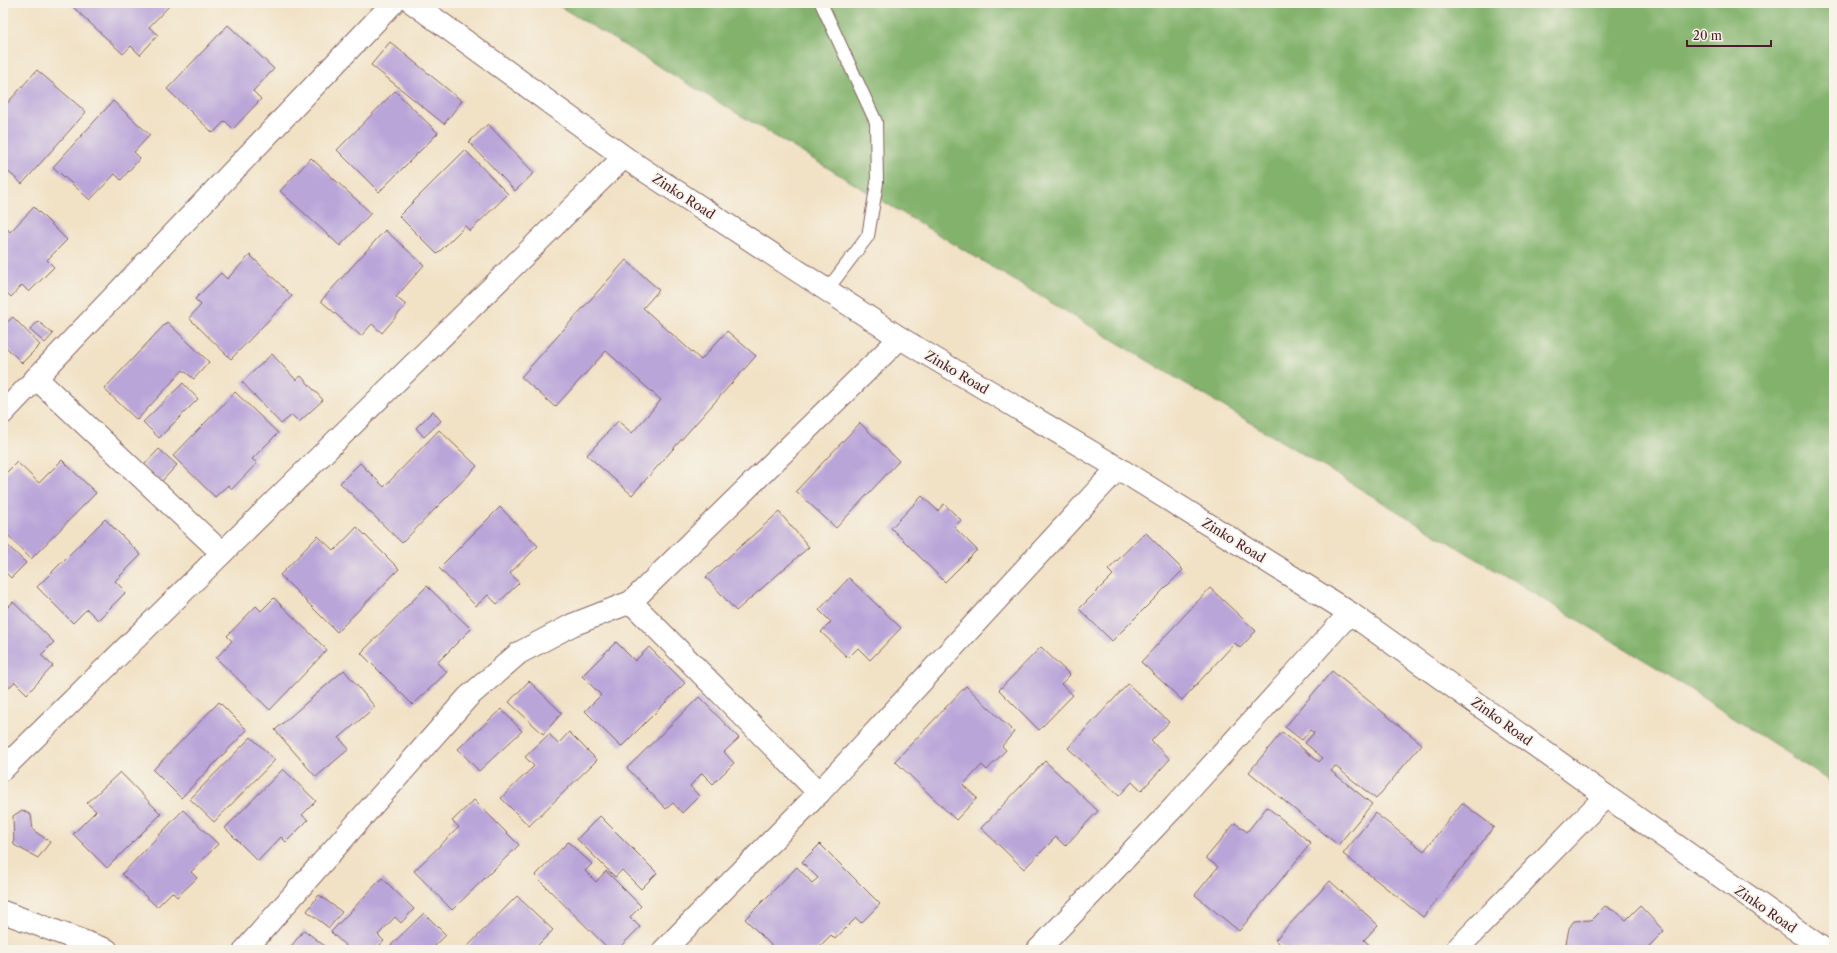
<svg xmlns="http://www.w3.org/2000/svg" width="1837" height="953" font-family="'Libre Caslon Text',serif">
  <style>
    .forest { fill: #82b26c; stroke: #66684c }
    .building { fill: #baa5d9 }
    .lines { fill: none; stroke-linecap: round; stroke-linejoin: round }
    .service-casing { stroke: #846361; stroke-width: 14 }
    .minor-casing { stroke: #846361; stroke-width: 24 }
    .service { stroke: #fff; stroke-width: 12 }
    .minor { stroke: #fff; stroke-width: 22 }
    .labels { text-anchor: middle; stroke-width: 3.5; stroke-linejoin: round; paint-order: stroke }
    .street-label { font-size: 13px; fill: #4a1f2b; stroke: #f7f3e8 }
  </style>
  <rect width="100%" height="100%" fill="#f7f3e8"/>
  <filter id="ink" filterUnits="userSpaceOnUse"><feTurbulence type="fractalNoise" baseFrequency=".025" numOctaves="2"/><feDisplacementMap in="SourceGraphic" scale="8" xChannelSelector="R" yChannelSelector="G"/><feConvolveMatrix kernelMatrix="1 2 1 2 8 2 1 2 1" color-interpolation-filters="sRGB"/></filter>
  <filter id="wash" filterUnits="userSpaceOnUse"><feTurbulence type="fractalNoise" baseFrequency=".012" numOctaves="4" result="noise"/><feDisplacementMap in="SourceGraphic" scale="16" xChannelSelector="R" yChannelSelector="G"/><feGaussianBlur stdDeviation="0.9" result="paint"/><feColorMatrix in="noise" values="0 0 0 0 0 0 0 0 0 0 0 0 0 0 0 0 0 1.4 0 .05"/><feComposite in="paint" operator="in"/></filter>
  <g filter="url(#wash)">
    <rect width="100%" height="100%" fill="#f1e2c6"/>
    <path class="forest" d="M554,3H1834V784L1656,667Z"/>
    <g id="blocks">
      <g class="building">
        <path d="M77,3H172L149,27L158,35L140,55L131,46L123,54L73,7Z"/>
        <path d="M228,25L274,69L253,91L261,99L233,129L225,121L213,133L167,89Z"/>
        <path d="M390,42L462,101L444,124L371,65Z"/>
        <path d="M37,70L86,112L22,184L3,167V108Z"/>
        <path d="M395,91L438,133L379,192L337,150Z"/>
        <path d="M113,101L150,135L134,152L140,158L121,180L115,174L90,200L53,167Z"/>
        <path d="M488,124L534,173L515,191L469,142Z"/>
        <path d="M465,150L508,194L470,231L465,226L437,254L399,216Z"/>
        <path d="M311,158L371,213L340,246L280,191Z"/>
        <path d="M3,189L8,194L3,199Z"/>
        <path d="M34,207L67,240L47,260L54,267L29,292L22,285L11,297L3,289V224L10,232Z"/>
        <path d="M385,230L424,265L396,297L406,305L382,333L372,324L361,336L321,301Z"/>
        <path d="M250,255L292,296L231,359L189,318L201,305L195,299L221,273L227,279Z"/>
        <path d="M626,260L659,290L643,308L701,360L727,331L756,356L632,495L587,455L618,421L632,433L661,400L606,351L555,407L521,377Z"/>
        <path d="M13,317L40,345L22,363L3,344V326Z"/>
        <path d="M38,321L53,334L45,343L30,330Z"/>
        <path d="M167,322L209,362L194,379L183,370L137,420L104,389Z"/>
        <path d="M272,354L296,380L301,376L323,400L299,422L292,415L281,424L242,382Z"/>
        <path d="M183,383L198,399L159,438L143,422Z"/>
        <path d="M235,392L278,433L252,459L257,463L232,489L228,485L215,497L173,456Z"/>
        <path d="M433,411L441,421L424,437L416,428Z"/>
        <path d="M860,423L899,461L836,528L796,491Z"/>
        <path d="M439,430L477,466L402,543L340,483L360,463L384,487Z"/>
        <path d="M159,449L177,465L161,482L143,466Z"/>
        <path d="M62,460L96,493L31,559L3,530V476L17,462L39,483Z"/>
        <path d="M922,496L938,511L944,504L961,520L954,527L977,550L945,582L891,528Z"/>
        <path d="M500,507L538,546L510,573L519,583L497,604L488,595L476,606L439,568Z"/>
        <path d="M779,512L809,547L736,611L706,577Z"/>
        <path d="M105,519L141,555L115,581L126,592L98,620L87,609L73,623L37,587Z"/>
        <path d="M357,527L399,569L337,632L280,575L318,536L334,551Z"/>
        <path d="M1145,532L1183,570L1112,641L1079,609L1113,575L1108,570Z"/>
        <path d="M3,541L26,563L11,578L3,570Z"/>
        <path d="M849,578L901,628L870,660L858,648L848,658L821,632L831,622L819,610Z"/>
        <path d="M427,586L471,629L437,663L447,672L413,705L361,653Z"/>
        <path d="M1210,588L1256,631L1240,648L1235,643L1182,700L1141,662Z"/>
        <path d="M274,598L327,650L270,710L216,658L232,641L227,636L256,606L261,611Z"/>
        <path d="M13,602L54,642L41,655L53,666L27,694L15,682L3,693V612Z"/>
        <path d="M616,642L635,661L649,647L685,683L621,747L585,711L601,695L582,676Z"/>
        <path d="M1041,647L1070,675L1061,684L1073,695L1039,730L999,690Z"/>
        <path d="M344,670L375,707L339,738L349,749L316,777L275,730Z"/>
        <path d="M1332,671L1422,744L1376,799L1335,766L1331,771L1372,804L1338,845L1249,772L1282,732L1319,762L1323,758L1305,743L1314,733L1310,730L1302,740L1285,727Z"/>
        <path d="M529,681L562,713L543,734L509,702Z"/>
        <path d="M1128,684L1169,722L1151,741L1170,759L1141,791L1132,782L1119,796L1068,748Z"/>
        <path d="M966,686L1014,732L1002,746L1006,750L987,770L982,765L963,785L977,798L956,820L895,761Z"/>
        <path d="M699,697L739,738L724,752L734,763L713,784L702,773L690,786L699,796L682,813L673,803L666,809L627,768Z"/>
        <path d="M219,702L247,730L181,798L153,770Z"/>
        <path d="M501,709L522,731L479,771L458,749Z"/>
        <path d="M569,732L597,760L529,826L501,798L534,766L525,757L549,734L558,744Z"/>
        <path d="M251,737L275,760L214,822L190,799Z"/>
        <path d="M1045,761L1098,811L1065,846L1056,837L1024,869L981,828Z"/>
        <path d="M283,769L316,801L302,815L308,820L286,842L281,837L258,861L225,828Z"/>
        <path d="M120,772L161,814L107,868L73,834L96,811L87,803Z"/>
        <path d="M474,800L519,845L452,910L414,871L459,827L452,821Z"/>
        <path d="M1462,803L1494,827L1423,917L1343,854L1375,813L1424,851Z"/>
        <path d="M1267,807L1311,843L1239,931L1195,895L1218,867L1206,858L1235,823L1247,832Z"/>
        <path d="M22,810L31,815L33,830L50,842L38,858L14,845L13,816Z"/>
        <path d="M183,810L218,844L191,872L197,878L177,897L172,892L157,907L122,874Z"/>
        <path d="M600,816L657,873L641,889L622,870L615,877L577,839Z"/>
        <path d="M568,842L592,864L585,871L596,882L606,871L641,906L630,917L640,927L617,950H610L535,876Z"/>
        <path d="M820,844L880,904L861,923L856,918L835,939L831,935L816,950H776L745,919L797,867L812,883L818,878L802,862Z"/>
        <path d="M382,878L414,909L401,923L395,917L378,935L384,941L375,950H350L331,932Z"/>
        <path d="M1330,881L1378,925L1364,940L1375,950H1286L1275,940Z"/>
        <path d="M319,895L342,912L329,928L307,911Z"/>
        <path d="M517,896L553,930L533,950H464Z"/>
        <path d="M1605,906L1618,913L1626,920L1640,906L1664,931L1645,950H1561L1566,944L1569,928L1574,921L1591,920Z"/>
        <path d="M424,913L446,935L431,950H386Z"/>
        <path d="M304,930L330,950H288Z"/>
      </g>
    </g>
  </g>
  <g filter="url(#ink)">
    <use href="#blocks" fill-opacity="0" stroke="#846361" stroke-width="1"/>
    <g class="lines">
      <g class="service-casing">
        <path id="service" d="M821,3L876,122L877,183L868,236L827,290"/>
      </g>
      <g class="minor-casing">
        <g id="minor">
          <path d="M624,157L900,338L1118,468L1350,613L1606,796L1825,950"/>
          <path d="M36,378L222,553"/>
          <path d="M3,413L393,3"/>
          <path d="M631,602L819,793L1118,468"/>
          <path d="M3,769L624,157L413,3"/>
          <path d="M3,912L107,950"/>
          <path d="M245,950L468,697L519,653L572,625L631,602L900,338"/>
          <path d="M664,950L819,793"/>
          <path d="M1038,950L1175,806L1350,613"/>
          <path d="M1456,950L1606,796"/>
        </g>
      </g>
      <use href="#service" class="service"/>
      <use href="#minor" class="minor"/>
    </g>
  </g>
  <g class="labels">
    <g class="street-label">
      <text transform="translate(684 196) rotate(33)" y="5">Zinko Road</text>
      <text transform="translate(957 372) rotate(31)" y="5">Zinko Road</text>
      <text transform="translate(1234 540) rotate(32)" y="5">Zinko Road</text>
      <text transform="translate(1502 721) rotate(36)" y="5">Zinko Road</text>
      <text transform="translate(1766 909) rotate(35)" y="5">Zinko Road</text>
    </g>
  </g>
  <rect width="1837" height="953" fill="none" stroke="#f7f3e8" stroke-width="16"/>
  <path d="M1687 40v6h84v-6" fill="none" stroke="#4a1f2b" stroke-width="2"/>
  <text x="1693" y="40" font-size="12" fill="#4a1f2b" stroke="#f7f3e8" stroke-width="3" paint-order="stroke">20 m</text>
</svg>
